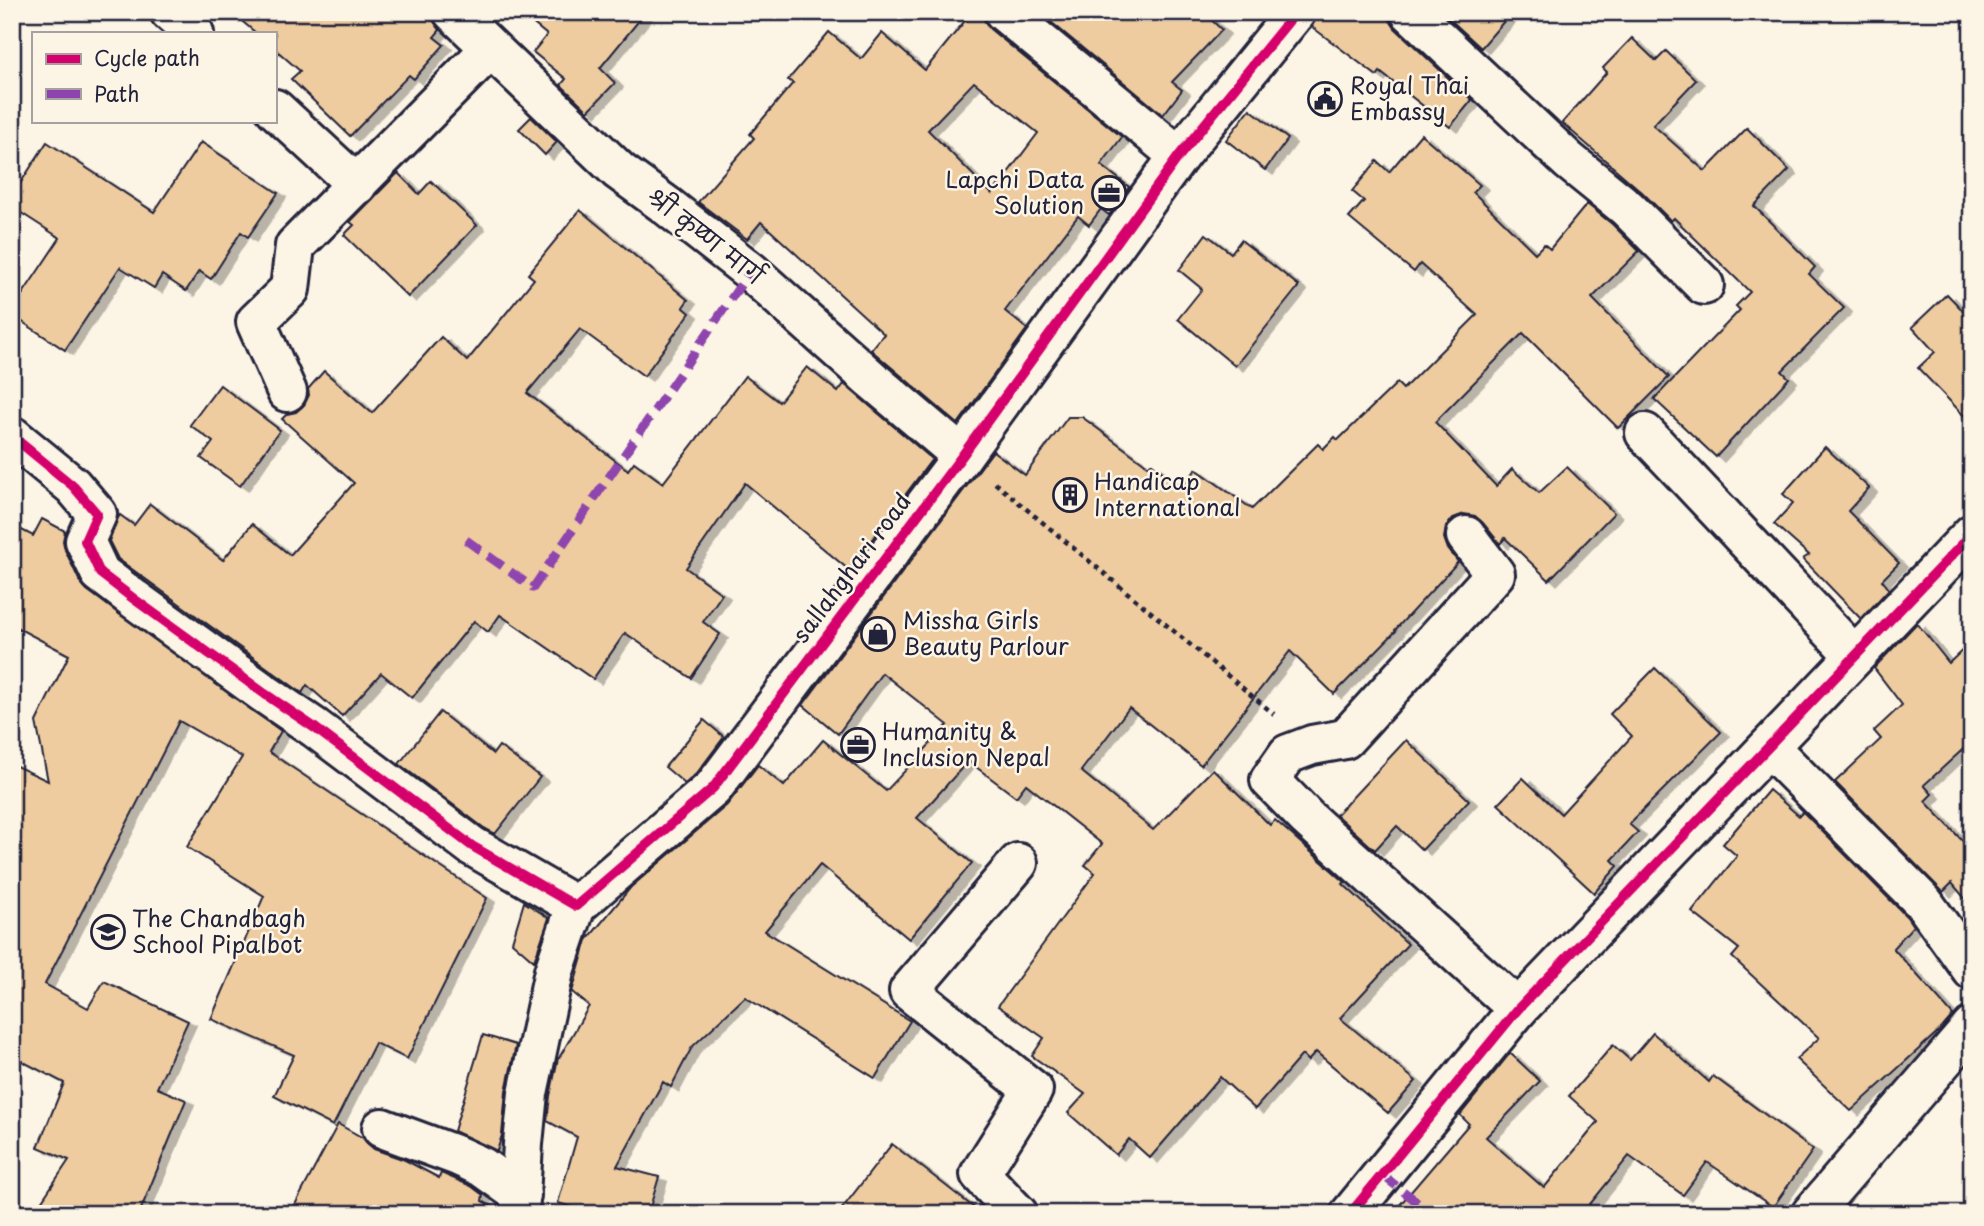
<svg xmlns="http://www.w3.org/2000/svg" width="1984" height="1226" font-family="'Playpen Sans','Playpen Sans Deva',sans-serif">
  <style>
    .building { fill: #eecc9f; stroke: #22223b; stroke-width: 2; fill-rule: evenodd; filter: url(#shadow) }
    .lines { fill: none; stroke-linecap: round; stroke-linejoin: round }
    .minor-casing { stroke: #22223b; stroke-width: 44 }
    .path { stroke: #22223b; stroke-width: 4.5; stroke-dasharray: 5 5; stroke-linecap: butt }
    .minor { stroke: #fcf5e5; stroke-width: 38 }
    .quiet { stroke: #8e44ad; stroke-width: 9; stroke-dasharray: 18 9; stroke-linecap: butt }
    .cycleway-casing { stroke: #fcf5e5; stroke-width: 15 }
    .cycleway { stroke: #d6006c; stroke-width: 10 }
    .labels { text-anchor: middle; stroke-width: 5; stroke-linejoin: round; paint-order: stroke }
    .poi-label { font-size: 23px; fill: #22223b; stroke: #fcf5e5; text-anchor: start }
    .street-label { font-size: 23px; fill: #22223b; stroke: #fcf5e5 }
  </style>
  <defs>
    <filter id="shadow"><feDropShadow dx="8" dy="4.5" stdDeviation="0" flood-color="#0004"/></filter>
  </defs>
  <rect width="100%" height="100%" fill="#fcf5e5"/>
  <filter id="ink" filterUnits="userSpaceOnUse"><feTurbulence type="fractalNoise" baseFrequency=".0143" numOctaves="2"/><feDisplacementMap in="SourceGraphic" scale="14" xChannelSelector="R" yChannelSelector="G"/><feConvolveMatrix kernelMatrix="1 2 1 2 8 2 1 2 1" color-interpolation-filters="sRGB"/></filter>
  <g filter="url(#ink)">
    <g class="building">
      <path d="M231,12H432V19L440,30L434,37L444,45L414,79L409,75L350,136L291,79L300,71L275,49V33H256Z"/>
      <path d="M519,12H646L600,68L615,83L588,111L561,85L566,79L533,52L547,35Z"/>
      <path d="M972,12H983L984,20L990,29L1122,137L1101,165L1129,187L1109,215L1101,209L1089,225L1078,216L1005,311L1027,329L958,424L871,350L884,334L761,222L747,239L698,202L754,138L750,134L793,83L788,80L829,32L861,59L882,33L925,70ZM974,82L1038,133L992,194L928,130Z"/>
      <path d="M1039,12H1203L1222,30L1172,82L1182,90L1163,115Z"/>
      <path d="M1317,12H1389V19L1395,28L1472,100L1450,127L1380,72L1377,76L1312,27Z"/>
      <path d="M1442,12H1512L1481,48Z"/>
      <path d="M1632,38L1656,61L1666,51L1696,80L1653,125L1705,171L1747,128L1789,170L1754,206L1815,267L1809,274L1844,308L1782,371L1789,378L1716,457L1654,399L1740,310L1736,306L1750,292L1674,218L1671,221L1642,192L1562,123L1607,72L1603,68Z"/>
      <path d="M1250,109L1288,139L1265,170L1226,140Z"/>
      <path d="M531,117L557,142L545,155L519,129Z"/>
      <path d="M1421,134L1480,185L1473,192L1535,253L1544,244L1550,249L1587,204L1612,224L1639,251L1592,298L1669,377L1618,428L1523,333L1435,422L1496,486L1512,469L1539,493L1567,467L1614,513L1549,580L1505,538L1500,544L1483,523L1475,516L1464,514L1453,518L1446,527L1444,538L1448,549L1458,562L1395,630L1396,631L1334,694L1290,651L1201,765L1129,708L1081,771L1153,830L1213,769L1270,825L1275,820L1345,882L1343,884L1408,944L1340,1018L1416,1081L1388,1113L1316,1052L1308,1061L1302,1055L1255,1109L1220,1077L1150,1158L1129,1139L1116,1155L1068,1113L1085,1094L1032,1056L1044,1038L998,1006L1095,873L1085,865L1102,844L1026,784L1016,797L968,761L917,818L972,863L909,939L820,865L765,931L910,1021L875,1078L745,997L692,1047L671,1087L663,1082L617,1166L659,1177L648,1214H596L558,1203L577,1137L547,1121L550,1096L558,1058H559L589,1006L572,992L587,940L631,887L727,805L758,765L784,786L823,740L886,791L948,725L882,673L838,734L803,705L993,451L1025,475L1068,417H1082L1148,466L1151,463L1183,488L1196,469L1252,509L1318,444L1323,449L1335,437L1338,440L1397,383L1403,389L1477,315L1420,264L1414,272L1349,218L1364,201L1352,191L1377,161L1389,172Z"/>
      <path d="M47,142L154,212L201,142L278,193L248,237L241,232L211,279L199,271L186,291L162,275L154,288L120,267L65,350L12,315V310L60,238L12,207V196Z"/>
      <path d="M398,173L419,194L431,181L477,225L408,297L344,235L354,225L350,222Z"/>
      <path d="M580,210L688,300L683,307L690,313L644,376L580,329L527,393L628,470L634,462L663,483L745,376L779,402L807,367L838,392L844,384L932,459L849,570L745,483L686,568L722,594L703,622L720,634L691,678L625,633L593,679L500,615L488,632L474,621L412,698L381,673L342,716L307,685L302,693L118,559L109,541L118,518L120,515L134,525L150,504L223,560L252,524L290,555L354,483L282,419L287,414L296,412L304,405L309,395L308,389L324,371L372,413L441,337L467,361L534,279L528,274Z"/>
      <path d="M1206,234L1231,253L1241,240L1299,286L1235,366L1178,319L1202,289L1179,270Z"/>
      <path d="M1947,294L1970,318L1972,316V424L1918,368L1935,352L1912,327Z"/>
      <path d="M220,385L280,430L240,486L201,458L213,442L190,425Z"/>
      <path d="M1825,447L1869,488L1848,511L1899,563L1882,580L1889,589L1861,619L1803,559L1809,555L1774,524L1793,503L1783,494Z"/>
      <path d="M42,519L65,531L63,541L65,550L80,582L87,590L281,731L269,752L487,898L407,1059L375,1043L333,1126L274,1096L294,1055L211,1019L264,896L187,847L242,757L179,721L45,984L88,1008L104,981L188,1021L157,1088L186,1100L139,1214H33L69,1160L38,1147L64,1083L12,1056V764L48,781L36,722L69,655L12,625V525L33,536Z"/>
      <path d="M1917,623L1949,663L1972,641V741L1924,785L1932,794L1925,801L1972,851V907L1952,883L1943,892L1835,782L1881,739L1874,731L1902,705L1874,668Z"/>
      <path d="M1655,668L1721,732L1629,824L1638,832L1612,860L1618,866L1594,893L1498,804L1523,778L1561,814L1632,736L1610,714Z"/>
      <path d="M440,712L493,754L499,746L540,777L495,834L484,828L399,764Z"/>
      <path d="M704,720L724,737L697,773L685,784L665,767Z"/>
      <path d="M1406,740L1469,800L1422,850L1397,826L1375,850L1336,815Z"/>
      <path d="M1769,790L1799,816L1803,812L1907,917L1913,926L1893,948L1953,1015L1942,1028L1851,1111L1796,1059L1819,1038L1732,957L1739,949L1692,912L1737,856L1723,844Z"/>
      <path d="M524,902L549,918L534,961L512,942Z"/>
      <path d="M1653,1033L1709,1082L1713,1076L1813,1150L1773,1207L1707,1162L1683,1195L1629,1156L1582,1214H1392L1469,1124L1460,1115L1510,1053L1540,1081L1486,1137L1544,1188L1598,1122L1569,1096L1613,1045L1630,1060Z"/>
      <path d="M483,1035L516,1045L506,1091L502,1135L497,1151L454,1131Z"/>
      <path d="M338,1124L363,1138L366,1142L374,1149L405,1160L439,1178L441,1173L471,1186L483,1195L482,1201L497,1209V1214H290Z"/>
      <path d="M892,1144L927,1171L982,1214H838Z"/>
    </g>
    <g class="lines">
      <g class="minor-casing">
        <g id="minor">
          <path d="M170,12L194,33"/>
          <path d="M453,12L619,171L667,206L750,271L871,379L962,456"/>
          <path d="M1004,12L1179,156"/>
          <path d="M1410,12L1569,161L1627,208L1704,285"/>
          <path d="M275,109L357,185"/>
          <path d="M287,392L256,322L290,289L295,246L490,49"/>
          <path d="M1645,433L1855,656"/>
          <path d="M12,436L73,486L97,514L85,541L100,573L134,599L265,694L315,728L472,846L576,906L713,788L962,456L1179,156L1296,12"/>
          <path d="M1466,536L1495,574L1345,739L1312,745L1288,754L1270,780L1307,818L1518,1009"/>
          <path d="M1769,747L1924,903L1972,970"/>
          <path d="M1018,863L909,991L1033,1090L980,1174L1018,1214"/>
          <path d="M382,1128L458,1156L482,1167L521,1195"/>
          <path d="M519,1214L523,1144L528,1093L554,971L576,906"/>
          <path d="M1350,1214L1518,1009L1972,534"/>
          <path d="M1811,1214L1972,1027"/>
        </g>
      </g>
      <path class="path" d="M995,483L1274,714"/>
      <use href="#minor" class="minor"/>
      <g class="quiet">
        <path d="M466,540L533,588L750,271"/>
        <path d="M1382,1175L1433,1214"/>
      </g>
      <g class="cycleway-casing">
        <g id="cycleway">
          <path d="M12,436L73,486L97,514L85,541L100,573L134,599L265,694L315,728L472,846L576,906L713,788L962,456L1179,156L1296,12"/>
          <path d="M1350,1214L1518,1009L1972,534"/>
        </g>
      </g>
      <use href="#cycleway" class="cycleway"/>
    </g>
  </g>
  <defs>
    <g id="civic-ring" transform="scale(1.75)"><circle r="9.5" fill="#fcf5e5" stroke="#22223b" stroke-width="1.5"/><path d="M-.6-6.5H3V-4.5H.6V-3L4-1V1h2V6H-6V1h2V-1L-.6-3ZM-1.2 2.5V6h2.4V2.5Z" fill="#22223b"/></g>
    <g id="office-ring" transform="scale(1.75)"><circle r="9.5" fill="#fcf5e5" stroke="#22223b" stroke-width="1.5"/><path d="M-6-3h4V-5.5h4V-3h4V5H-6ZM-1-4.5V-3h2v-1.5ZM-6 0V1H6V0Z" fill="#22223b"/></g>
    <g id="building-ring" transform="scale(1.75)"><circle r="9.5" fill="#fcf5e5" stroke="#22223b" stroke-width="1.5"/><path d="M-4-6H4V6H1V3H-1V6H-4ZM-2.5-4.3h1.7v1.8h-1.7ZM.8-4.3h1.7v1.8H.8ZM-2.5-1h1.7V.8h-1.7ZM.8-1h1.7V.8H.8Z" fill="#22223b"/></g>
    <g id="shop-ring" transform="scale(1.75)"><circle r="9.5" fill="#fcf5e5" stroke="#22223b" stroke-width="1.5"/><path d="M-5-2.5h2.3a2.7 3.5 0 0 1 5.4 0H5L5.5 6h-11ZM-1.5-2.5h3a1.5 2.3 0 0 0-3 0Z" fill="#22223b"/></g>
    <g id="school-ring" transform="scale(1.75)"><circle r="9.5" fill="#fcf5e5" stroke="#22223b" stroke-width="1.5"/><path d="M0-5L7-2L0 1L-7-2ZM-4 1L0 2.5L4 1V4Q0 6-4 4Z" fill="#22223b"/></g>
  </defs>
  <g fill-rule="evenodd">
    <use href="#civic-ring" x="1325" y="99"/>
    <use href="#office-ring" x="1109" y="193"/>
    <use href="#building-ring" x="1070" y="495"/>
    <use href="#shop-ring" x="878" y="634"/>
    <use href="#office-ring" x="858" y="745"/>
    <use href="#school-ring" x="108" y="932"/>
  </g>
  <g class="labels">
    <g class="poi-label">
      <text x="1350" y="94">Royal Thai<tspan x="1350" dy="26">Embassy</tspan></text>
      <text x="1084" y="188" text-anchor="end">Lapchi Data<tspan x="1084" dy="26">Solution</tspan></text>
      <text x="1094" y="490">Handicap<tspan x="1094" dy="26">International</tspan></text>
      <text x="903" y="629">Missha Girls<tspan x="903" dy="26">Beauty Parlour</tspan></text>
      <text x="882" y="740">Humanity &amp;<tspan x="882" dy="26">Inclusion Nepal</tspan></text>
      <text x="132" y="927">The Chandbagh<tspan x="132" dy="26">School Pipalbot</tspan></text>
    </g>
    <g class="street-label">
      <text transform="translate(705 237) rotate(38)" y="8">श्री कृष्ण मार्ग</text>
      <text transform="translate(852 568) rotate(-53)" y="8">sallahghari road</text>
    </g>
  </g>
  <rect width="1984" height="1226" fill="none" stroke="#fcf5e5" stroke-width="42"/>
  <rect x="21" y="21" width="1942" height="1184" fill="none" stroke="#22223b" stroke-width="2.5" filter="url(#ink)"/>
  <rect x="32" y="32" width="245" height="91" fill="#fcf5e5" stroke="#a5a1a1" stroke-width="2"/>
  <rect x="46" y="54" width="35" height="10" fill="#d6006c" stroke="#a5a1a1" stroke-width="2"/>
  <text x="94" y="66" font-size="21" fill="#22223b">Cycle path</text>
  <rect x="46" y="89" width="35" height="10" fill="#8e44ad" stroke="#a5a1a1" stroke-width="2"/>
  <text x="94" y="102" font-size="21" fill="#22223b">Path</text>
</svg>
